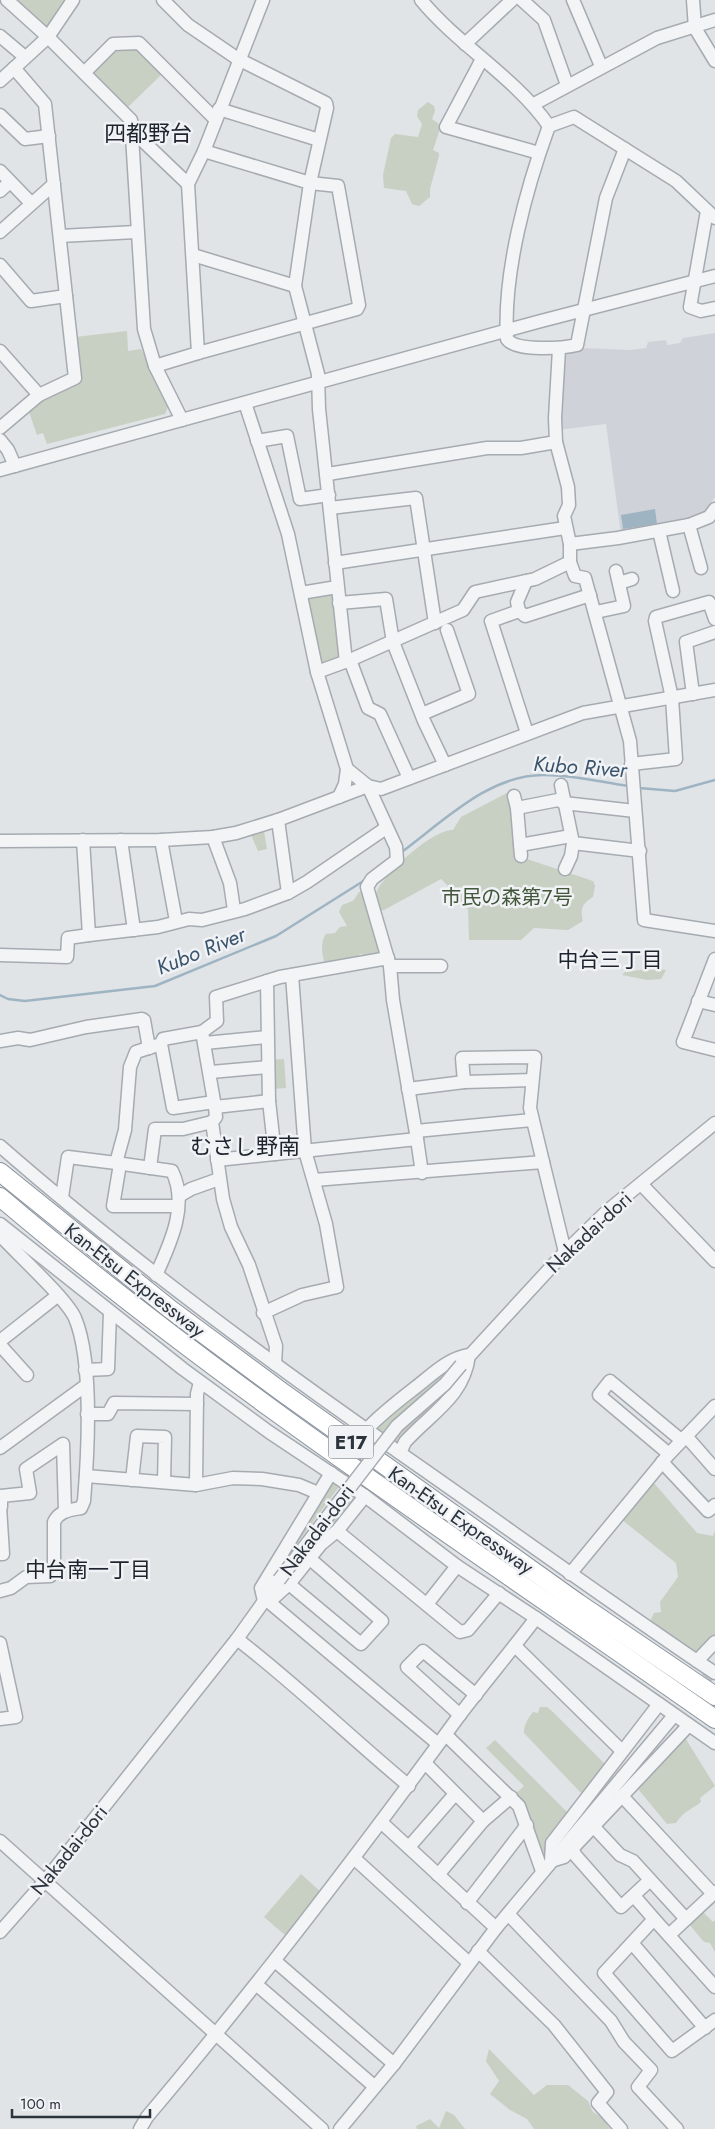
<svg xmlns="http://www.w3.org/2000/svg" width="715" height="2129" font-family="Jost,'Noto Sans JP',sans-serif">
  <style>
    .built { fill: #cfd3d9 }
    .green { fill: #c7d0c2 }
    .water { fill: #9fb4c3 }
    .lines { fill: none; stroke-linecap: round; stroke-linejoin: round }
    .stream { stroke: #9fb4c3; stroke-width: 2.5 }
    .minor-tunnel { stroke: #bcc1c5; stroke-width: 12; stroke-dasharray: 12 6; stroke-linecap: butt }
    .minor-casing { stroke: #a6abb1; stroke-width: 15 }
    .highway-casing { stroke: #89929c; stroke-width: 20 }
    .minor { stroke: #f2f4f6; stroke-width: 12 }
    .highway { stroke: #fff; stroke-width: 18 }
    .minor-bridge-casing { stroke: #a6abb1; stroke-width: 15; stroke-linecap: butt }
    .minor-bridge { stroke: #f2f4f6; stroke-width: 12 }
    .labels { text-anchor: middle; stroke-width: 5; stroke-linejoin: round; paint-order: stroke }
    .shield { fill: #f0f2f5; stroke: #666c74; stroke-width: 1 }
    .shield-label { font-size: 19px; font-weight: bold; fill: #2b333d }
    .park-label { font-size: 20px; fill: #42573a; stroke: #f0f2f5 }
    .street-label { font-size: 20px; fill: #2b333d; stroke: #f0f2f5 }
    .water-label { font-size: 21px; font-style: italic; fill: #3a546c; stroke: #f0f2f5 }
    .neighbourhood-label { font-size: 21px; fill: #1d242e; stroke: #f0f2f5 }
    .quarter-label { font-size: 22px; fill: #1d242e; stroke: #f0f2f5 }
  </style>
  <rect width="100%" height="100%" fill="#e0e4e7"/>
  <path class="built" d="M715,333V497L701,518L621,534L606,424L558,430L565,351L582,348L630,350L646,348L648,342L666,340L667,345L680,343L683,338Z"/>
  <g class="green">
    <path d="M18,0H68L49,26H46Z"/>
    <path d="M135,47L163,73L128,107L94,74V69L114,50Z"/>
    <path d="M428,102L434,106L435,111L432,119L438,123L440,129L433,150L439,153V156L430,189V197L419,206L412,204L406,191L384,188L383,175L391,138L395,134L418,137L422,124L417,116L418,110Z"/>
    <path d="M127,331L128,351L141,349L168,407L165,414L47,444L43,433L37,435L28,409L80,381L75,337Z"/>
    <path d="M334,590L343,657L323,666L319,663L306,594Z"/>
    <path d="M507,793L512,795L524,858L593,881L595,886L593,897C582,904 580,908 583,921L568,930L534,928L521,940H469L468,909L455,902L451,896L449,887L441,879L384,910H378C376,904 374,897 377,891C386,872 432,830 453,830L461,817Z"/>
    <path d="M264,831L267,849L258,851L251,835Z"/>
    <path d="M359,892H364L381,955L375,957L360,954L355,960L325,964C322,955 320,942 326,934L335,933L340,927L347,926L339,912L342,905L353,901Z"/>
    <path d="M654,968L666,970L661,979L647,980L622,975L625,972Z"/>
    <path d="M284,1059L286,1088L272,1089L271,1060Z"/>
    <path d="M457,1362C432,1388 404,1409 380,1436L376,1429L378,1424Z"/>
    <path d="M465,1373L397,1447L390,1444C411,1416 441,1397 465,1373Z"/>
    <path d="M335,1481L341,1484L273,1576L331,1482Z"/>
    <path d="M654,1483L697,1533L713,1536L715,1530V1637L699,1653L653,1625L651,1619L654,1613L661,1612L660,1602L678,1577L676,1563L621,1519L648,1485Z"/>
    <path d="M351,1491L357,1497L335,1524L310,1547Z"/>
    <path d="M540,1707H547L553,1712L607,1766L583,1795L524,1733C523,1726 529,1717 533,1712L538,1713Z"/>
    <path d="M684,1736L715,1786L700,1798L701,1802C690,1811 686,1809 676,1823L667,1824L638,1789Z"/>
    <path d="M495,1740L571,1816L543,1870L512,1797L524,1786L486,1748Z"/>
    <path d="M301,1874L322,1893L285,1935L264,1917Z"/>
    <path d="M704,1913L713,1922L715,1920V1952L710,1943L704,1942L689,1924L698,1914Z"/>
    <path d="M489,2049L534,2095L547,2085H568L588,2101L593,2112L603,2118L610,2129H534L527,2119L510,2110L490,2094L499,2081L486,2061Z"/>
    <path d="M446,2111L454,2115L465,2129H417L416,2126L430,2119L439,2128Z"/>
  </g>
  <path class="water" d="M655,509L657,524L623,529L621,515Z"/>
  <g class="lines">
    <g class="stream">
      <path d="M639,788L675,791L715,780"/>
      <path d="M403,851C445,820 490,774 545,775C573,775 601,782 628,786"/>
      <path d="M0,995L8,999L25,1001L155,986L276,936L365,880"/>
    </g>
    <path class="minor-tunnel" d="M671,1719L715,1668"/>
    <g class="minor-casing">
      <g id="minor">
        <path d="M7,0L48,37L131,120L144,329L155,366L182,420"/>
        <path d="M163,0L188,25L238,59L326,103L327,108L310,183L295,286L318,374L319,409L346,662"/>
        <path d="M421,0C459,46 515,77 549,126L574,117L676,181L715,218"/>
        <path d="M522,0L544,20L567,85"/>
        <path d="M573,0L601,66"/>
        <path d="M693,0L695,28L715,61"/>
        <path d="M0,36L25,57"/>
        <path d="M465,44L512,0"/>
        <path d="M482,59L446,127L539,153"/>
        <path d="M84,73L113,44L139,43L215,119"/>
        <path d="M0,81L48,37L73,0"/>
        <path d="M534,104L657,38L715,20"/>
        <path d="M219,109L319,140"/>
        <path d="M0,115L25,139L49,136"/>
        <path d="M549,126C526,189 503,273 507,339C516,352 563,348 577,345L606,198L625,149"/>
        <path d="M133,139L142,140L188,184"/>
        <path d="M0,171L31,203"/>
        <path d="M0,191L10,182"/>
        <path d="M707,211L690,307L701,311L715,308"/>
        <path d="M0,232L54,184"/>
        <path d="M60,236L136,232"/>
        <path d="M193,255L295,286"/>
        <path d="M0,265L31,301L66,296"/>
        <path d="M559,349L555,418L556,442L568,487L569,505L564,516L570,544V562L575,576L585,578L630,741L644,920L715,931"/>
        <path d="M0,351L39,395L75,378L45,104L14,68"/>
        <path d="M198,353L357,309L359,305L338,186L310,183L204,151"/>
        <path d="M155,366L198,353L188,184L204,151L263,0"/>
        <path d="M245,403L288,534L317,672L347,769L345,784L339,797"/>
        <path d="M0,428L39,395"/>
        <path d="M0,440L8,450L15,466"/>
        <path d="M257,441L287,436L300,499L329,495"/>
        <path d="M0,470L541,321L715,276"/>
        <path d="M328,474L487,448H521L556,442"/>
        <path d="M330,508L416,498L435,623"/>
        <path d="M689,525L701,568"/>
        <path d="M659,531L673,591"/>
        <path d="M570,544L618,538L689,525L709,517L715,509"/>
        <path d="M335,563L565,528"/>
        <path d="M619,583L632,579"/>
        <path d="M301,593L337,587"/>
        <path d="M339,603L386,599L393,642L424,721L445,765"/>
        <path d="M519,611L517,602L526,581"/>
        <path d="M596,612L624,606L616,571"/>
        <path d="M350,660L368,708L380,714L409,778"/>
        <path d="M317,672L350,660L463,610L475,592L535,579L570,562"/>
        <path d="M693,694L686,642L715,632"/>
        <path d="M422,714L469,694L447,630"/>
        <path d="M527,733L491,621L519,611L525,616L590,595"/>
        <path d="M631,764L676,759L672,698L655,621L656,617L709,602L715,619"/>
        <path d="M347,769L368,786L396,847L397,860L372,879L367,887L390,966H441"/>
        <path d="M561,785L573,843L640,851"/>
        <path d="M514,796L517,808L558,800L564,803L635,811"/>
        <path d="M517,808L521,856"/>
        <path d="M278,820L288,893"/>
        <path d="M213,837L230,883L234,910"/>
        <path d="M83,840L89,935L158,927L189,919L202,920L245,909L288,893L307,882L386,828"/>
        <path d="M121,840L134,930"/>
        <path d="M161,840L176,921"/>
        <path d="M0,841L161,840L213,837L236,833L278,820L368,786L381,789L583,713L715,690"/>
        <path d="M520,845L571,836"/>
        <path d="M565,869L571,856L573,843"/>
        <path d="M0,955L67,957L68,938L89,935"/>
        <path d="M715,959L683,1042L715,1050"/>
        <path d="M390,966L393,1000L417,1139"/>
        <path d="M698,1001L715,1005"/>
        <path d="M202,1032L217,1021L216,997L280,977L388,958"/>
        <path d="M0,1041L18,1038L30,1040L86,1027L142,1019L144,1020L149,1048"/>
        <path d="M205,1043L267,1037"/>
        <path d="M161,1044L173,1108L214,1102"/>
        <path d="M211,1072L268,1067"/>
        <path d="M532,1080L464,1082L462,1058L535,1057L530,1108L543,1162"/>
        <path d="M408,1089L464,1082"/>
        <path d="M269,1101L275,1154"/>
        <path d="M215,1107L269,1101L267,981"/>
        <path d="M416,1131L532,1120"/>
        <path d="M0,1146C127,1257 262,1357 400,1453C505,1526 609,1602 715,1673"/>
        <path d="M217,1160L417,1139L422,1173"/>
        <path d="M120,1164L113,1206H177"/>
        <path d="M150,1168L155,1129H183L212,1122"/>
        <path d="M314,1180L543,1162L565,1252"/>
        <path d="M641,1184L715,1261"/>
        <path d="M179,1196L191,1189L219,1179"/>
        <path d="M62,1197L68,1157L116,1163"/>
        <path d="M0,1224L183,1369L269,1432L365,1496L457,1566L536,1618L715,1743"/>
        <path d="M0,1235C17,1254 66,1298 75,1318C93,1361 88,1453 84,1501L81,1508C70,1510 59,1511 54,1522V1570L50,1576L26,1577L11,1588L0,1591"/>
        <path d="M156,1275C170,1244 189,1205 172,1171L116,1163L125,1130L130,1067L136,1052L161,1044L163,1039L202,1032L215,1107L216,1117L212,1122L223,1199L231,1227L249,1265L276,1346L275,1364"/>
        <path d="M263,1313L302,1295L337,1287L326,1224L305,1151L292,975"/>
        <path d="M0,1341L57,1296"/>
        <path d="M0,1345L27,1375"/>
        <path d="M461,1365L565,1252L606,1212L715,1123"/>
        <path d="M85,1370L108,1369L110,1312"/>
        <path d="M87,1414H108L114,1403L197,1404"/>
        <path d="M366,1430C382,1413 398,1401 416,1387C434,1373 447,1359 469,1355C464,1397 431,1413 405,1442L400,1453"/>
        <path d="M686,1436L715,1469"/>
        <path d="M0,1448L85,1386"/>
        <path d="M669,1454L599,1395L610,1381L681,1440"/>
        <path d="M662,1462L708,1511L715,1505"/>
        <path d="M331,1473L261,1588L264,1601L269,1602L289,1584L321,1544L337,1531L365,1496"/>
        <path d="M86,1476L196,1485L233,1478L262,1479L299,1485L318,1493"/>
        <path d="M132,1480L137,1436L165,1437L164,1482"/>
        <path d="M196,1485L197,1394L200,1382"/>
        <path d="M0,1507L3,1554H0"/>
        <path d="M1,1507V1496L30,1493L26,1469L63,1444L65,1511"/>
        <path d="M337,1531L460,1632L468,1630L499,1593"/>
        <path d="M570,1574L669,1454L715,1406"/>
        <path d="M289,1584L361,1644L382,1621L309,1558"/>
        <path d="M269,1602L438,1744"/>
        <path d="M427,1604L457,1566"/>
        <path d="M237,1639C297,1685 351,1738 409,1786"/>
        <path d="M0,1643L16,1717L0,1719"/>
        <path d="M515,1646L622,1751"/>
        <path d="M697,1661L715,1642"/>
        <path d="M659,1704L552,1843L551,1861L564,1857L572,1849L689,1725"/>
        <path d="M460,1715L407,1667L423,1651L476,1695"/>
        <path d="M446,1735L519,1806L542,1871"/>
        <path d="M426,1764L483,1821L438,1875"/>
        <path d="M622,1796L713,1894L715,1892"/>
        <path d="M483,1821L511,1797"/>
        <path d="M381,1822L496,1928"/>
        <path d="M593,1826L620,1855L633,1861L686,1919"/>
        <path d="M0,1841L322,2129"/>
        <path d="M409,1847L455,1794"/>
        <path d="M572,1849L576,1856L621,1907L650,1880"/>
        <path d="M355,1859L469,1963"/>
        <path d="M634,1896L654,1919"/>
        <path d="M467,1903L527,1825"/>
        <path d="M508,1914L611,2021L624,2042L651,2070L638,2087L677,2129"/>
        <path d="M0,1932L45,1881L237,1639L279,1580"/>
        <path d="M669,1935L713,1894"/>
        <path d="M632,1943L705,2028"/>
        <path d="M478,1951L554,2025L607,2092L598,2103L621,2129"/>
        <path d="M275,1961L394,2064"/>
        <path d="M257,1985L374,2086"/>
        <path d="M715,1987L654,1919L604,1973L672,2051L715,2020"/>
        <path d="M140,2129L147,2117C257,1987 359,1853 459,1716C484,1683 511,1651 536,1618"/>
        <path d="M340,2129L394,2064L496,1928L671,1719"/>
      </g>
    </g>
    <g class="highway-casing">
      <g id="highway">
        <path d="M0,1172L170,1309L282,1392L578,1603L715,1696"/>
        <path d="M0,1197C225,1388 474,1550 715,1719"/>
      </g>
    </g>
    <use href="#minor" class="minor"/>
    <use href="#highway" class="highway"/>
    <g class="minor-bridge-casing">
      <path id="minor-bridge" d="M279,1580L397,1426L445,1384L461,1365"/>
    </g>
    <use href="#minor-bridge" class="minor-bridge"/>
  </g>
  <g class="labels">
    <rect class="shield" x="328.5" y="1425.5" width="45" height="33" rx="4"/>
    <g class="shield-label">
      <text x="351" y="1449">E17</text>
    </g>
    <g class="park-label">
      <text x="507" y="904">市民の森第７号</text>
    </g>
    <g class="street-label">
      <text transform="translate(589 1232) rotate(-43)" y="7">Nakadai-dori</text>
      <text transform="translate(135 1280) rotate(38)" y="7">Kan-Etsu Expressway</text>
      <text transform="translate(461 1520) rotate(35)" y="7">Kan-Etsu Expressway</text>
      <text transform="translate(317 1530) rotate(-53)" y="7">Nakadai-dori</text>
      <text transform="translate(69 1850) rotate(-51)" y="7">Nakadai-dori</text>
    </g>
    <g class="water-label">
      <text transform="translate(580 767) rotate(4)" y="7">Kubo River</text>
      <text transform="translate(201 951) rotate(-22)" y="7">Kubo River</text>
    </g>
    <g class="neighbourhood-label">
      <text x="610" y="967">中台三丁目</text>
      <text x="88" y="1577">中台南一丁目</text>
    </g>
    <g class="quarter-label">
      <text x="148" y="141">四都野台</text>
      <text x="245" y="1154">むさし野南</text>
    </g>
  </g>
  <path d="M12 2109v8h138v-8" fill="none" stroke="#2b333d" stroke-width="2.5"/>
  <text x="20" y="2109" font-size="15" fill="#2b333d" stroke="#f0f2f5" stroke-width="4" paint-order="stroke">100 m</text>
</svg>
